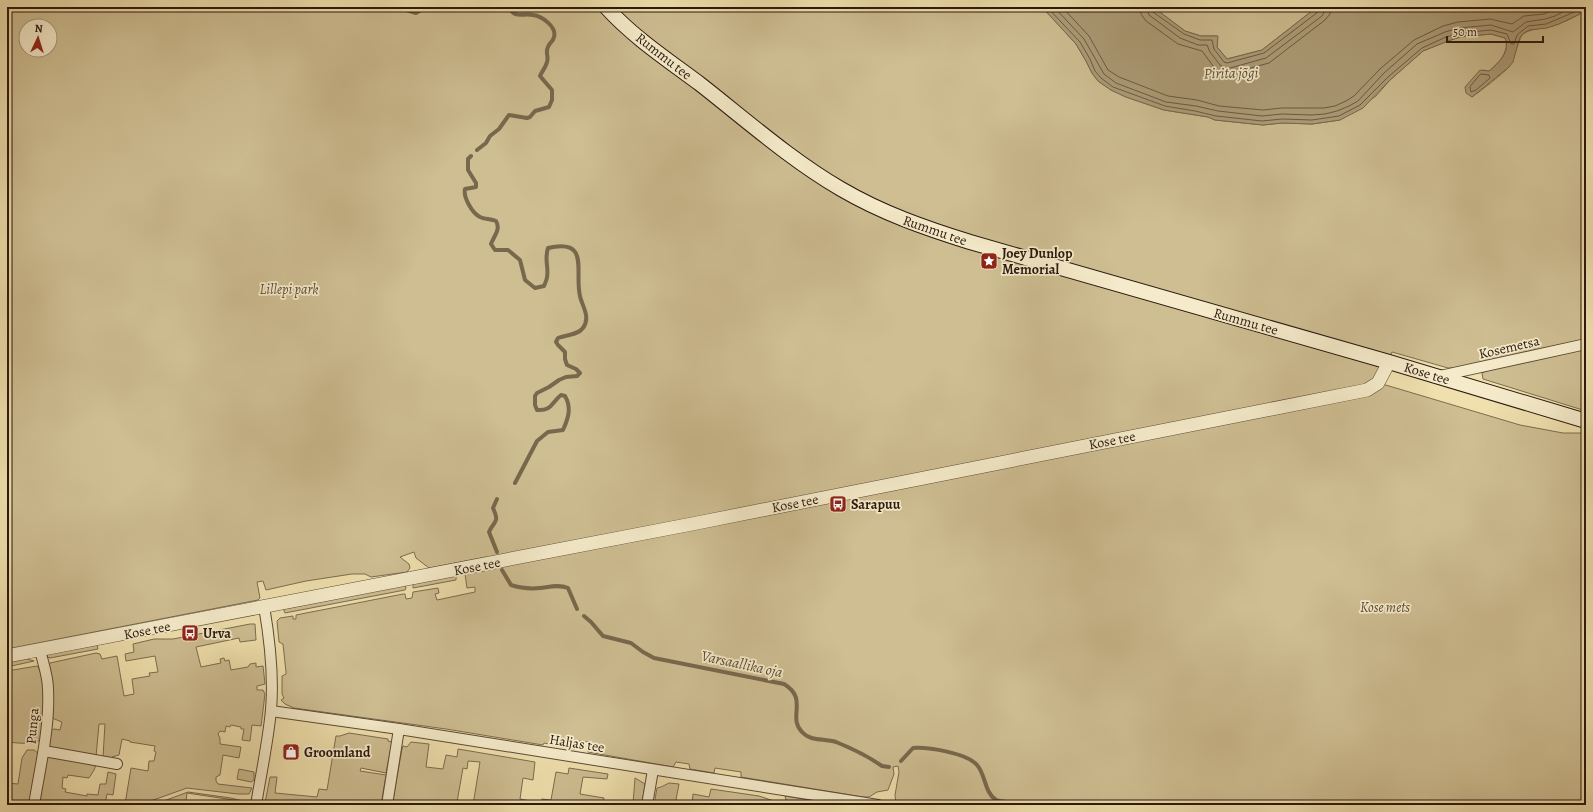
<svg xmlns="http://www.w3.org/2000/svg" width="1593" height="812" font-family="Alegreya,serif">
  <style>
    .green { fill: #cebe92; stroke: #7c6c50; fill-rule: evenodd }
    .water { fill: #ac9c77; stroke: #78684d }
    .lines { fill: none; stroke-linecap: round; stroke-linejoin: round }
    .shore { stroke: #6b5a43; stroke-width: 1 }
    .stream { stroke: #78684d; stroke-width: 4 }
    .minor-casing { stroke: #5b4b36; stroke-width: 12 }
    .tertiary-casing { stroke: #5b4b36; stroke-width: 14 }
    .secondary-casing { stroke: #2a190f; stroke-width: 16 }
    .minor { stroke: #f5ebca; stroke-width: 10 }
    .tertiary { stroke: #f5ebca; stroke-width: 13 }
    .secondary { stroke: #f5ebca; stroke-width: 14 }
    .labels { text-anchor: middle; stroke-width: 3.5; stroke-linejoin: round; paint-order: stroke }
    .street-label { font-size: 14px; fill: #2a190f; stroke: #f5ebca }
    .poi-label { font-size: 14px; font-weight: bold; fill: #2a190f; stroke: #f5ebca; text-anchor: start }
    .park-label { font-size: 14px; font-style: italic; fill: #5b4b36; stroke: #f5ebca }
    .water-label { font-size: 15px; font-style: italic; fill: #5e4d39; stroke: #f5ebca }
  </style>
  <rect width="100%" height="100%" fill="#efe0ad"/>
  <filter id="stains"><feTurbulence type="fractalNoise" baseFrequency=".005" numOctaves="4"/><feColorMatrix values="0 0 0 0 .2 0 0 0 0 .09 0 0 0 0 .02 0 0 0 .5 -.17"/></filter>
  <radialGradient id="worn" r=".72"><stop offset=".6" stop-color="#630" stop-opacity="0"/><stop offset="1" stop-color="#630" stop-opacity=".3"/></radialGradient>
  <g class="green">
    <path d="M7,7H1042L1076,44L1086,61L1092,73L1098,81L1111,90L1126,97L1164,110L1208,117L1215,120L1263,125L1282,123L1312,124L1340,120L1376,96L1390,80L1423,51L1448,41L1460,37L1491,34L1505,38C1510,51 1499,63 1489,71L1483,70L1465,87L1472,97C1479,92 1507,71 1510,65C1514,58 1519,38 1523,34C1533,27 1547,29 1558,24C1568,21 1577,15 1586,11V411L1483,379L1482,373L1497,367L1448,368L1392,352L1379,383L1520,425L1563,433H1586V805H901L896,804L895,795L899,772L898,766L893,767L894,774L888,790L877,792L869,797H863L741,777V772L715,768L714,773L690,769L689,764L676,762L673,767L588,752L589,742L579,741L578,747L575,746V749L544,743L543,745L446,729L294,708L285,704L281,700L284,698L282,694V676L286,674V672L283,644L279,642L277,621L280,618L293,616V619H296V615L403,594H405L406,599L412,598L413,592L438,588L439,593L435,594L437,600L475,592V587L467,588L465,574L487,570L486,557L429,568L416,558L414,552L400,557L409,564L410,568L407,572L371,577L365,574H352L306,581L266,590L263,581L257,582L260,598L258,600L7,649ZM26,26H50V50H26Z"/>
    <path d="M1153,7H1317L1262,50L1227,59L1217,47V36H1201L1185,31Z"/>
    <path d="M456,575V580L413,588V584Z"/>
    <path d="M405,585L406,588L405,590L290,612L285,613L284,611V609Z"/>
    <path d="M250,624H255L256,640L240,642L239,638L196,647L201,667L221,663L220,659L224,658L225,661L229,660L231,670L248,667L250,664L256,663V667L263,666L265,684L257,686V690H263L265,694L261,726L252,725L250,741L242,740L244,729H241V727L231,725L230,727L226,726L225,732L220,731L218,734L220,738V744L241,747L239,758L223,755L220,775L216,777V781L218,784L252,788L249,794H238L187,788L145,803L146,805H121L125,804L131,768L148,771L149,761H154L156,752L154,751L155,746L130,742V741L122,739L119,755L112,757V759L103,757L105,724H99L96,757L54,751L48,744L51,730L55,729L60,730L62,722L52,718L49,665L50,663L96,653L100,654L102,659L117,656L124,696L134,694L132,679L150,676L149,673L158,672L155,656L126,661L125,654L134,652L133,644L154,639H173Z"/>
    <path d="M97,645L98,649L50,658L47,657L48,654Z"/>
    <path d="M27,659L34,661L7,667V663Z"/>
    <path d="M37,666C48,678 43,723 41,740C30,745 19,743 7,742V671Z"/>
    <path d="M349,733L388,739V741L392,742L386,773L361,768L360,771L386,775L381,805H335V802L325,801L324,805H283L265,803L270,777H277L275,793L317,797L319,789L327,790L336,736H340Z"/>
    <path d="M411,742L429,744L426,767L443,769L446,755L457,757L458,749L535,762L533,780L523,778L520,799L541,803L542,799L551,800L556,772L568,774L569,768L608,774L607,779L583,777L580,794L604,798L603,805H473L480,762L468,761L467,769L463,768L457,802L472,805H392L402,749L403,746L407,747Z"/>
    <path d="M27,750H34L39,754L30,805H7V783L18,784L22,758Z"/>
    <path d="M50,757L96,765L94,770L89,778L68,775L67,778L63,777L62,788L66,789L65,792L87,796V794L98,795L100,784H106L108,772L116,774L113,795L107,794L105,805H37L47,758Z"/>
    <path d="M239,769L254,772V780L251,782L237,779Z"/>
    <path d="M635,778L645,784L642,805H618V802L633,804Z"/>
    <path d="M669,783L679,784L675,805H654L657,788L661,787Z"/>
    <path d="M711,789L759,796L786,805H727L713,802L712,805L692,804L693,794L709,797Z"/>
    <path d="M188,792L231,798L243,801V804L240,805V801L187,793L186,801L196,803L195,805H153Z"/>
    <path d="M785,796L810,800L815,805C805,805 795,805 786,800Z"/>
  </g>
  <path class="water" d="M1042,7H1153L1185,31L1201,36H1218L1217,47L1227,59L1262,50L1317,7H1586V11L1559,24L1547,28L1529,30L1524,33L1520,37L1513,62L1509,67L1472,97L1466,93L1465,87L1480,70L1489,71C1499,63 1511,51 1505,38L1491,34L1460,37L1448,41L1423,51L1390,80L1363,108L1340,120L1312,124L1282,123L1263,125L1215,120L1208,117L1164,110L1126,97L1111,90L1098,81L1092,73L1086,61L1076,44Z"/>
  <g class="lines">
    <g class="shore">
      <path d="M1047,7L1080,42L1090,59L1095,71L1101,78L1113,87L1165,106L1195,111L1216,116L1262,121L1282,119L1312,120L1339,116L1360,105L1388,77L1422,48L1446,37L1460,33L1491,30L1507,34L1511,44H1514L1517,35L1528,26L1546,24L1586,7"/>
      <path d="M1054,7L1084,39L1104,74L1116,83L1166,102L1196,106L1218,111L1262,116L1282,114L1312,115L1325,114L1337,111L1349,106L1358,101L1384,73L1417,44L1445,32L1459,28L1491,25L1513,32L1526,22L1545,19L1555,16L1572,7"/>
      <path d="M1062,7L1089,36L1108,70L1119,77L1168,96L1197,100L1219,106L1263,110L1282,108H1324L1335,106L1346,101L1354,96L1380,69L1414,40L1443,26L1458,22L1490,19L1512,24L1524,16L1544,14L1559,7"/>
      <path d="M1140,7L1141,14L1146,21L1178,44L1202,51L1216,70L1222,73L1228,74L1269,63L1325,20L1330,14L1331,7"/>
      <path d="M1146,7L1149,15L1180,38L1198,45H1207L1210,52L1220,65L1225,68H1230L1266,58L1322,16L1324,12L1325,7"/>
      <path d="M1151,7L1153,12L1184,34L1200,40H1212L1214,49L1224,62L1227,63L1264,53L1318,12L1320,7"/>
      <path d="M1481,74L1489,75L1490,78L1476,90L1471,92L1470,87Z"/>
    </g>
    <g class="stream">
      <path d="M373,7L394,10L400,8L416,13L426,7"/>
      <path d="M477,150L486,143L490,136L499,129L509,115L527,118L530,117L535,111L549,107L552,100V90L540,76C542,71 546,67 547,62C549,57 545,52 548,47C549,43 553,42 554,37C557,27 542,16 533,15C523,13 514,19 509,7"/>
      <path d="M471,156L468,159V170L476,183V187L465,189C463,197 472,213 480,217C484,219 491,219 496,221C501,229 494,236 491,244L495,250H508L520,260L525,280L535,288L544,286C545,283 547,280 547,277C549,267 544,260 548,248C591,238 574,272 580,296C582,306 591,317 583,328C578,335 566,335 558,338L556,342L558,345L565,352V359L567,365L576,369L580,373L577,376L566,377L559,380L549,387L537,393L535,396V405L537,410C552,411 551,403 561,395L565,396C572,408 568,419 563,430L548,432L537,441L515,483"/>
      <path d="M497,499L493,508C500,524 494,520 489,532L497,552"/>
      <path d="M502,570L511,585C520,588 530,589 540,588C549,587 559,584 568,588L577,609"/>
      <path d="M584,616L591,622L603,636L631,643L643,652L654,658L784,684C809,699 787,717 802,732C811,742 824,738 836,742C851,748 869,757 882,766L889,767"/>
      <path d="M901,761L913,748C928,747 967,753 977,765C986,775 984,792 996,800C999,802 1025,804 1032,805"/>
    </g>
    <g class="minor-casing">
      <g id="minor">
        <path d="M1440,376L1586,344"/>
        <path d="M271,711L399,729L878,805"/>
        <path d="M44,751L117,764"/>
        <path d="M34,805C40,767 50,728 48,689C48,676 43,663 40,650"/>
        <path d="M256,805C261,774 268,742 271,710C274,675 270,641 264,606"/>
        <path d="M387,805L399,729"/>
        <path d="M647,805L653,770"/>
      </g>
    </g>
    <g class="tertiary-casing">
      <path id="tertiary" d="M7,656L697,523L1367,390L1378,383L1389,362"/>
    </g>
    <g class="secondary-casing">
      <path id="secondary" d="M606,7C633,37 668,60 700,84C746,120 791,160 841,189C882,213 925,228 970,242L1389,362L1586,421"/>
    </g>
    <use href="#minor" class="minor"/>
    <use href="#tertiary" class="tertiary"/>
    <use href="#secondary" class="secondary"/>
  </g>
  <defs>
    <g id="sight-square" transform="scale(0.9)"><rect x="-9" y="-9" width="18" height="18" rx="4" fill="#8f2418" stroke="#f5ebca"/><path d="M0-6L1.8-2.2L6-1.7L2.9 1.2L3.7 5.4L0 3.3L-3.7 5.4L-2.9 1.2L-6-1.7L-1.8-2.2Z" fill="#fff"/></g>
    <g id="bus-square" transform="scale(0.9)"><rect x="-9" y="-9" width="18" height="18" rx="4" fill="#8f2418" stroke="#f5ebca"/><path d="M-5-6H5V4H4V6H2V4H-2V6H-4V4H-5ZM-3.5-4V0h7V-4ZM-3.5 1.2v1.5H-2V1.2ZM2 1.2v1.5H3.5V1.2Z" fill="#fff"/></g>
    <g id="shop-square" transform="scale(0.9)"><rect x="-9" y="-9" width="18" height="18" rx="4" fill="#8f2418" stroke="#f5ebca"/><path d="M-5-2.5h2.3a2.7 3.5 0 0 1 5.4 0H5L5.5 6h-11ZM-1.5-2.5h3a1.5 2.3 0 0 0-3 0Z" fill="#fff"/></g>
  </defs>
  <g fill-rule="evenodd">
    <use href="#sight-square" x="989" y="261"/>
    <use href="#bus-square" x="838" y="504"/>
    <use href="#bus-square" x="190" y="633"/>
    <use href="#shop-square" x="291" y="752"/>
  </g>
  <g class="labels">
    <g class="street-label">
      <text transform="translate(664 56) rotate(38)" y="5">Rummu tee</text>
      <text transform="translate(935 230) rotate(19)" y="5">Rummu tee</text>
      <text transform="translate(1246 321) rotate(16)" y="5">Rummu tee</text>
      <text transform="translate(1509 347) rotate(-13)" y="5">Kosemetsa</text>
      <text transform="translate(1427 373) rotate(17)" y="5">Kose tee</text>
      <text transform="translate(1112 440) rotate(-11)" y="5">Kose tee</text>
      <text transform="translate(795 503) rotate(-11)" y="5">Kose tee</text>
      <text transform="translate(477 566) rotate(-11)" y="5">Kose tee</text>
      <text transform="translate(147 630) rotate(-11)" y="5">Kose tee</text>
      <text transform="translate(32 726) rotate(-85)" y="5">Punga</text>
      <text transform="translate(577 743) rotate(9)" y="5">Haljas tee</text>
    </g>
    <g class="poi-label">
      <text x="1002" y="258">Joey Dunlop<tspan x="1002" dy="16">Memorial</tspan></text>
      <text x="851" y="509">Sarapuu</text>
      <text x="203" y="638">Urva</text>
      <text x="304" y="757">Groomland</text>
    </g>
    <g class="park-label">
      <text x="289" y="294">Lillepi park</text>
      <text x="1385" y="612">Kose mets</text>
    </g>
    <g class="water-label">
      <text transform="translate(1231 73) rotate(-1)" y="5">Pirita jõgi</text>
      <text transform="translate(742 664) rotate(12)" y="5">Varsaallika oja</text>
    </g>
  </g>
  <rect width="1593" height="812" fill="none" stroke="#efe0ad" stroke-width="24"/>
  <rect x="8" y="8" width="1577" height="796" fill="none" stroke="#2a190f" stroke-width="2"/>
  <rect x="12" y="12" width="1569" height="788" fill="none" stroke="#2a190f"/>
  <g transform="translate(38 38) rotate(4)"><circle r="19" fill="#f5ebca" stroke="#a4977f"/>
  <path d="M0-3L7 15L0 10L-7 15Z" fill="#8f2418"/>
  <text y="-6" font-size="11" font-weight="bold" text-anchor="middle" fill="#2a190f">N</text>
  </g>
  <path d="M1447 36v6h96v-6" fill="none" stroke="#2a190f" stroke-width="2"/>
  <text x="1453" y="36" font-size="12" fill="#2a190f" stroke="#f5ebca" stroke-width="3" paint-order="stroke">50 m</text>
  <rect width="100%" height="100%" filter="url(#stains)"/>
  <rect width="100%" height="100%" fill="url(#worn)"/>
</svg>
